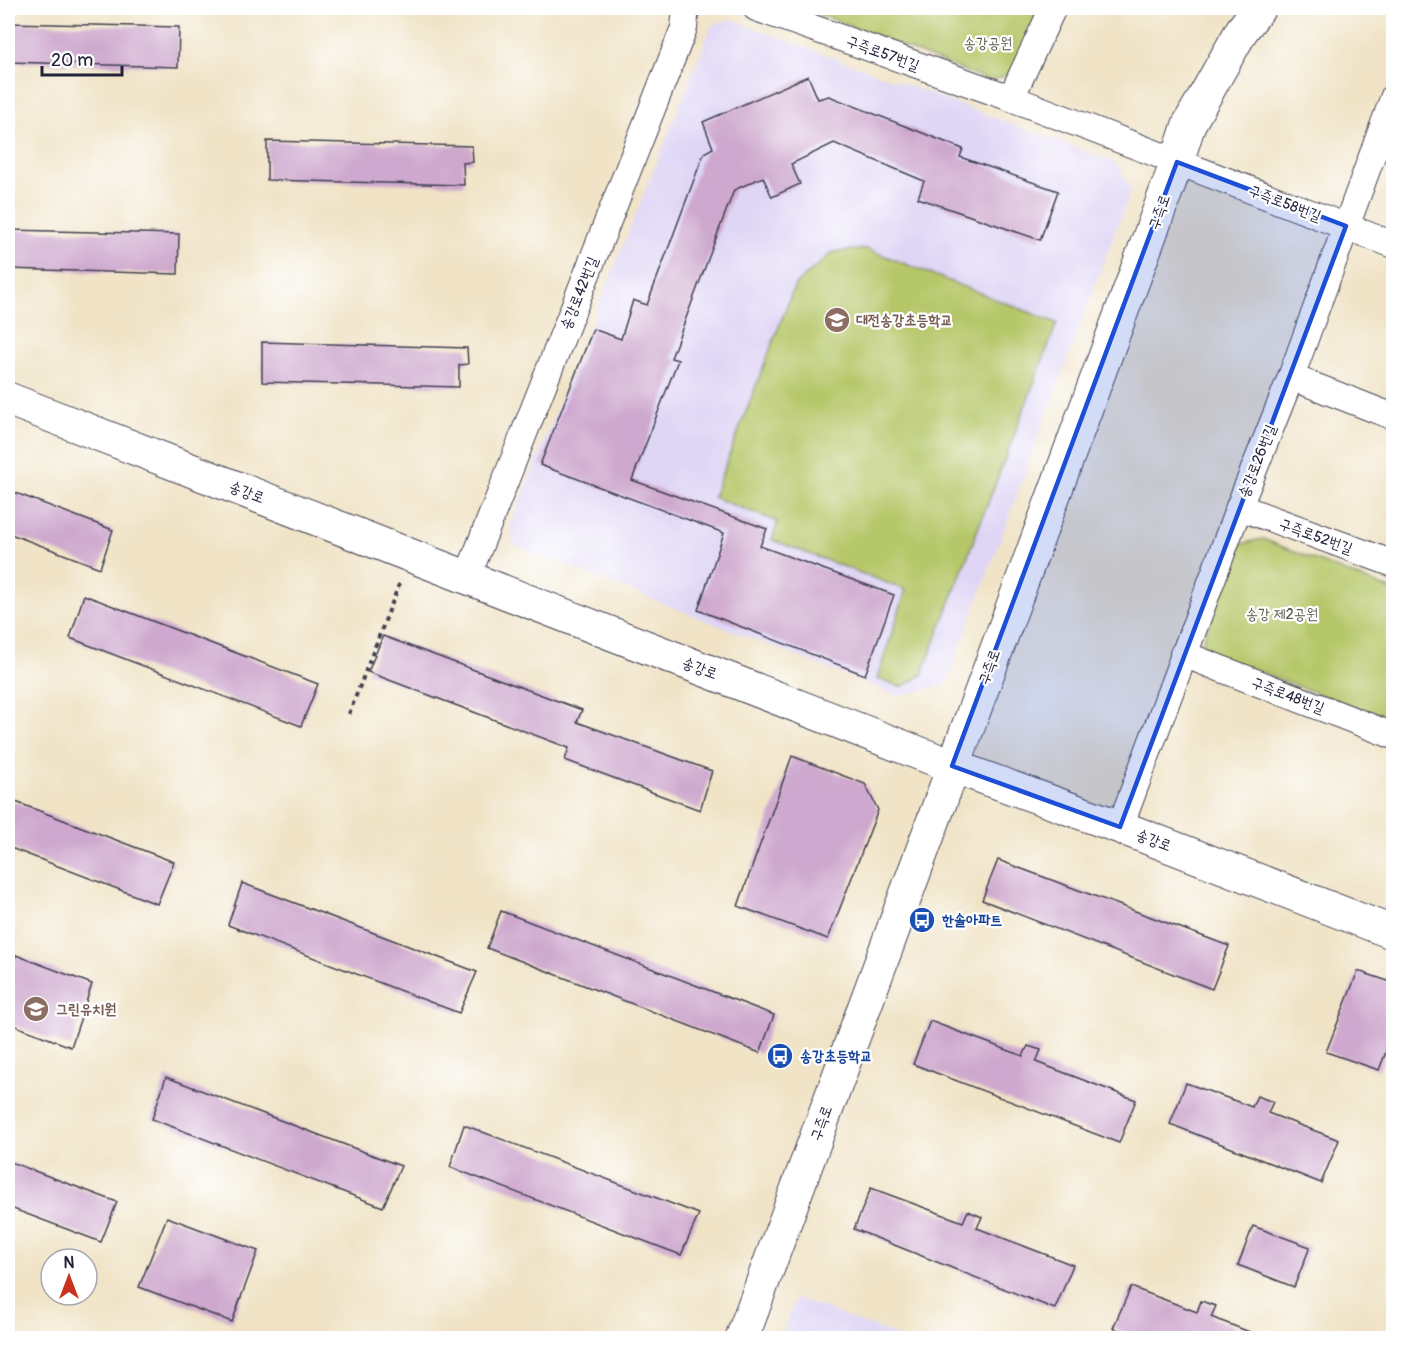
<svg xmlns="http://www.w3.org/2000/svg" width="1401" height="1346" font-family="Pangolin,'Poor Story',sans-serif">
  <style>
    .built { fill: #dfd5f5 }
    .green { fill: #b6c769; stroke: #6c7452; stroke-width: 1.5 }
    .building { fill: #cea8ce }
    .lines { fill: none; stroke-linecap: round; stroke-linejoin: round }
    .minor-casing { stroke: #413f50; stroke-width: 28 }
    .major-casing { stroke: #413f50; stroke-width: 35 }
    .path { stroke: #413f50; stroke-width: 4; stroke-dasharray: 4.5 4.5; stroke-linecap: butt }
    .minor { stroke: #fff; stroke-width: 26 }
    .major { stroke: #fff; stroke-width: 33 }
    .marked { fill: #1d4ed8; fill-opacity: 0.2; stroke: #1d4ed8; stroke-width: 4.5; stroke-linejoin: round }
    .labels { text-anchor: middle; stroke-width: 4.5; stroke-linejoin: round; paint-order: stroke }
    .park-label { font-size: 15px; fill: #565c4b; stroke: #fff }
    .street-label { font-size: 15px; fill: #22223b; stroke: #fff }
    .education-label { font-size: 15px; font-weight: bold; fill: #785e54; stroke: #fff; text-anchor: start }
    .transit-label { font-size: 15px; font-weight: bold; fill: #164399; stroke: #fff; text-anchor: start }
  </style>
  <rect width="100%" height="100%" fill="#fff"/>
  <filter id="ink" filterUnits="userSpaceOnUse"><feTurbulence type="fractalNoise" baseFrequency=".0167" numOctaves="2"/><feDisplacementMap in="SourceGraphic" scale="12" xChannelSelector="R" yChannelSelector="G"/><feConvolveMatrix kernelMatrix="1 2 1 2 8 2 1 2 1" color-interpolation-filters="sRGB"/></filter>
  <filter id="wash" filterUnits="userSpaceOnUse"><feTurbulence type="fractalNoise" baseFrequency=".008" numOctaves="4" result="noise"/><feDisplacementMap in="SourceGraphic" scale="24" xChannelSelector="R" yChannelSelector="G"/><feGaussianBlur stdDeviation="1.35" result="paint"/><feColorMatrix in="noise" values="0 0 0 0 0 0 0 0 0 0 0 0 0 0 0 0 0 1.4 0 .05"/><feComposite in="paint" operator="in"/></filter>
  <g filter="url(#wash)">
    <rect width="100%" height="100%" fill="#f0e3c6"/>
    <g class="built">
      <path d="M730,19L1116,163L1131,189L946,685L898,696L514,545L510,526L712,25Z"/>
      <path d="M796,1298L902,1338H780Z"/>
    </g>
    <g class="green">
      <path d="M804,8H1041L1014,73L990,81Z"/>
      <path d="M867,249L1057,323L922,675L902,687L877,679L906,590L772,540L778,522L713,497L795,285L833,252Z"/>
      <path d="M1263,539L1393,591V699L1385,719L1208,652L1202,642L1240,544Z"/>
    </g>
    <g id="blocks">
      <g class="building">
        <path d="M8,23L179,27L178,67L8,62Z"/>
        <path d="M808,76L818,99L829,96L963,149L960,157L1058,191L1040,240L918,198L924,181L834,143L791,164L800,184L772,197L763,177L734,190L671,358L678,360L632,480L767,529L760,546L894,595L865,675L698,610L724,533L540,465L593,329L621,339L633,300L647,305L704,153L713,148L703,122Z"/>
        <path d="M267,141L472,146L473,162L463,163L464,185L267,180Z"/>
        <path d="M8,230L179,234L178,274L8,269Z"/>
        <path d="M262,342L467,348L468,364L459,365V387L262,382Z"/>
        <path d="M8,490L113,530L100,568L8,533Z"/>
        <path d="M84,595L318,684L301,726L70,638Z"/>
        <path d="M383,636L582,710L577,722L712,771L700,810L565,760L569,748L368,672Z"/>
        <path d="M792,756L865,784L878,810L828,939L738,906Z"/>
        <path d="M8,799L174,862L157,904L8,847Z"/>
        <path d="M998,860L1229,946L1212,989L982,900Z"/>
        <path d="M242,883L477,972L459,1013L228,925Z"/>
        <path d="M501,911L774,1015L760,1053L487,948Z"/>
        <path d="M16,955L92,984L71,1047L8,1023V978Z"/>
        <path d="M1358,971L1394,983V1031L1379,1070L1326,1052Z"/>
        <path d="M930,1021L1023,1056L1028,1046L1041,1050L1036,1062L1136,1100L1119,1143L913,1064Z"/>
        <path d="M166,1077L401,1166L383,1207L152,1119Z"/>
        <path d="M1186,1083L1252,1107L1257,1096L1273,1102L1268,1113L1339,1140L1321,1183L1170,1124Z"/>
        <path d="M464,1125L699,1214L681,1255L450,1167Z"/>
        <path d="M8,1161L117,1202L101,1242L8,1207Z"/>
        <path d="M871,1188L963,1222L968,1211L982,1217L977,1228L1073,1265L1055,1309L854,1229Z"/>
        <path d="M167,1217L258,1251L232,1322L139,1287Z"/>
        <path d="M1253,1226L1310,1247L1294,1287L1238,1265Z"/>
        <path d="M1131,1287L1197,1312L1201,1301L1216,1306L1211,1317L1265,1338H1139L1113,1328Z"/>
      </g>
    </g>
  </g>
  <g filter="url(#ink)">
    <use href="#blocks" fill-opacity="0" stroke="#413f50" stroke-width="1.5"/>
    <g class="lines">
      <g class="minor-casing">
        <g id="minor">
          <path d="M756,8L1011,98L1394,245"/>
          <path d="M1011,98L1053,8"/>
          <path d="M1291,377L1394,417"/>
          <path d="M1239,507L1394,564"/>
          <path d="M467,578L684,28L686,8"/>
          <path d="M1183,654L1394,736"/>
          <path d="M1120,827L1239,507L1291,377L1394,96"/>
        </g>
      </g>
      <g class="major-casing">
        <g id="major">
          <path d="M8,399L952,766L1120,827L1394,933"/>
          <path d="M742,1338L1177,162L1189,124L1242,30L1259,8"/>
        </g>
      </g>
      <path class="path" d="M349,714L400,582"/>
      <use href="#minor" class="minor"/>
      <use href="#major" class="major"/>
    </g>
  </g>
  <path class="marked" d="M1177,162L1346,226L1120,827L952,766Z"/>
  <defs>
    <g id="school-disc" transform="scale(1.35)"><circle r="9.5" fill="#8d6e63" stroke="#fff"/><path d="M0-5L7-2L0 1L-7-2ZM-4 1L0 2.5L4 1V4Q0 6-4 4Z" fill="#fff"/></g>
    <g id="bus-disc" transform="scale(1.35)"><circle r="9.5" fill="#1a4fb4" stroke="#fff"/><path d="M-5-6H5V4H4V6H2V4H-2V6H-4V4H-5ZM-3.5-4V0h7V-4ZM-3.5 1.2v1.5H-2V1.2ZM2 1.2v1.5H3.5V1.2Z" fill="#fff"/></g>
  </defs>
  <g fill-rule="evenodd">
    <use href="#school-disc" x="837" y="320"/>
    <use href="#bus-disc" x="922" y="920"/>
    <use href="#school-disc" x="36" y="1009"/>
    <use href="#bus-disc" x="780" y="1056"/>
  </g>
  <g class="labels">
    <g class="park-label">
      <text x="988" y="48">송강공원</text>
      <text x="1282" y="619">송강 제2공원</text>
    </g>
    <g class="street-label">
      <text transform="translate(883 53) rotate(20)" y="5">구즉로57번길</text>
      <text transform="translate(1285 203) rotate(21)" y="5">구즉로58번길</text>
      <text transform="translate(1159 212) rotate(-70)" y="5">구즉로</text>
      <text transform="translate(579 293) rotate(-68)" y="5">송강로42번길</text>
      <text transform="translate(1257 461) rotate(-68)" y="5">송강로26번길</text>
      <text transform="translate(247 492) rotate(21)" y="5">송강로</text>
      <text transform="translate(1316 536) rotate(20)" y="5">구즉로52번길</text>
      <text transform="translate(989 667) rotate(-70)" y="5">구즉로</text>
      <text transform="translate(700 668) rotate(21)" y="5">송강로</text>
      <text transform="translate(1288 695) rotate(21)" y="5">구즉로48번길</text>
      <text transform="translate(1154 840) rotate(21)" y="5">송강로</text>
      <text transform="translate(821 1123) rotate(-70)" y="5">구즉로</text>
    </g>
    <g class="education-label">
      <text x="856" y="325">대전송강초등학교</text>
      <text x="56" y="1014">그린유치원</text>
    </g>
    <g class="transit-label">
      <text x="942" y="925">한솔아파트</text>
      <text x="800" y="1061">송강초등학교</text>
    </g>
  </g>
  <rect width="1401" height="1346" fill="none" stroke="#fff" stroke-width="30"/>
  <g transform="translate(69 1277)"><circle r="28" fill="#ffffff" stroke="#a7a7b1" stroke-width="1.5"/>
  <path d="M0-4.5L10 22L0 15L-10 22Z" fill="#c8321e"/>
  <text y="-9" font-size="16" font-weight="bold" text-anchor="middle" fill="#22223b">N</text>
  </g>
  <path d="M42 66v9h80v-9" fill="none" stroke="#22223b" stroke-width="3"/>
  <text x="51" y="66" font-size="18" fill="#22223b" stroke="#ffffff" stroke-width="4.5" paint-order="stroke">20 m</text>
</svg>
